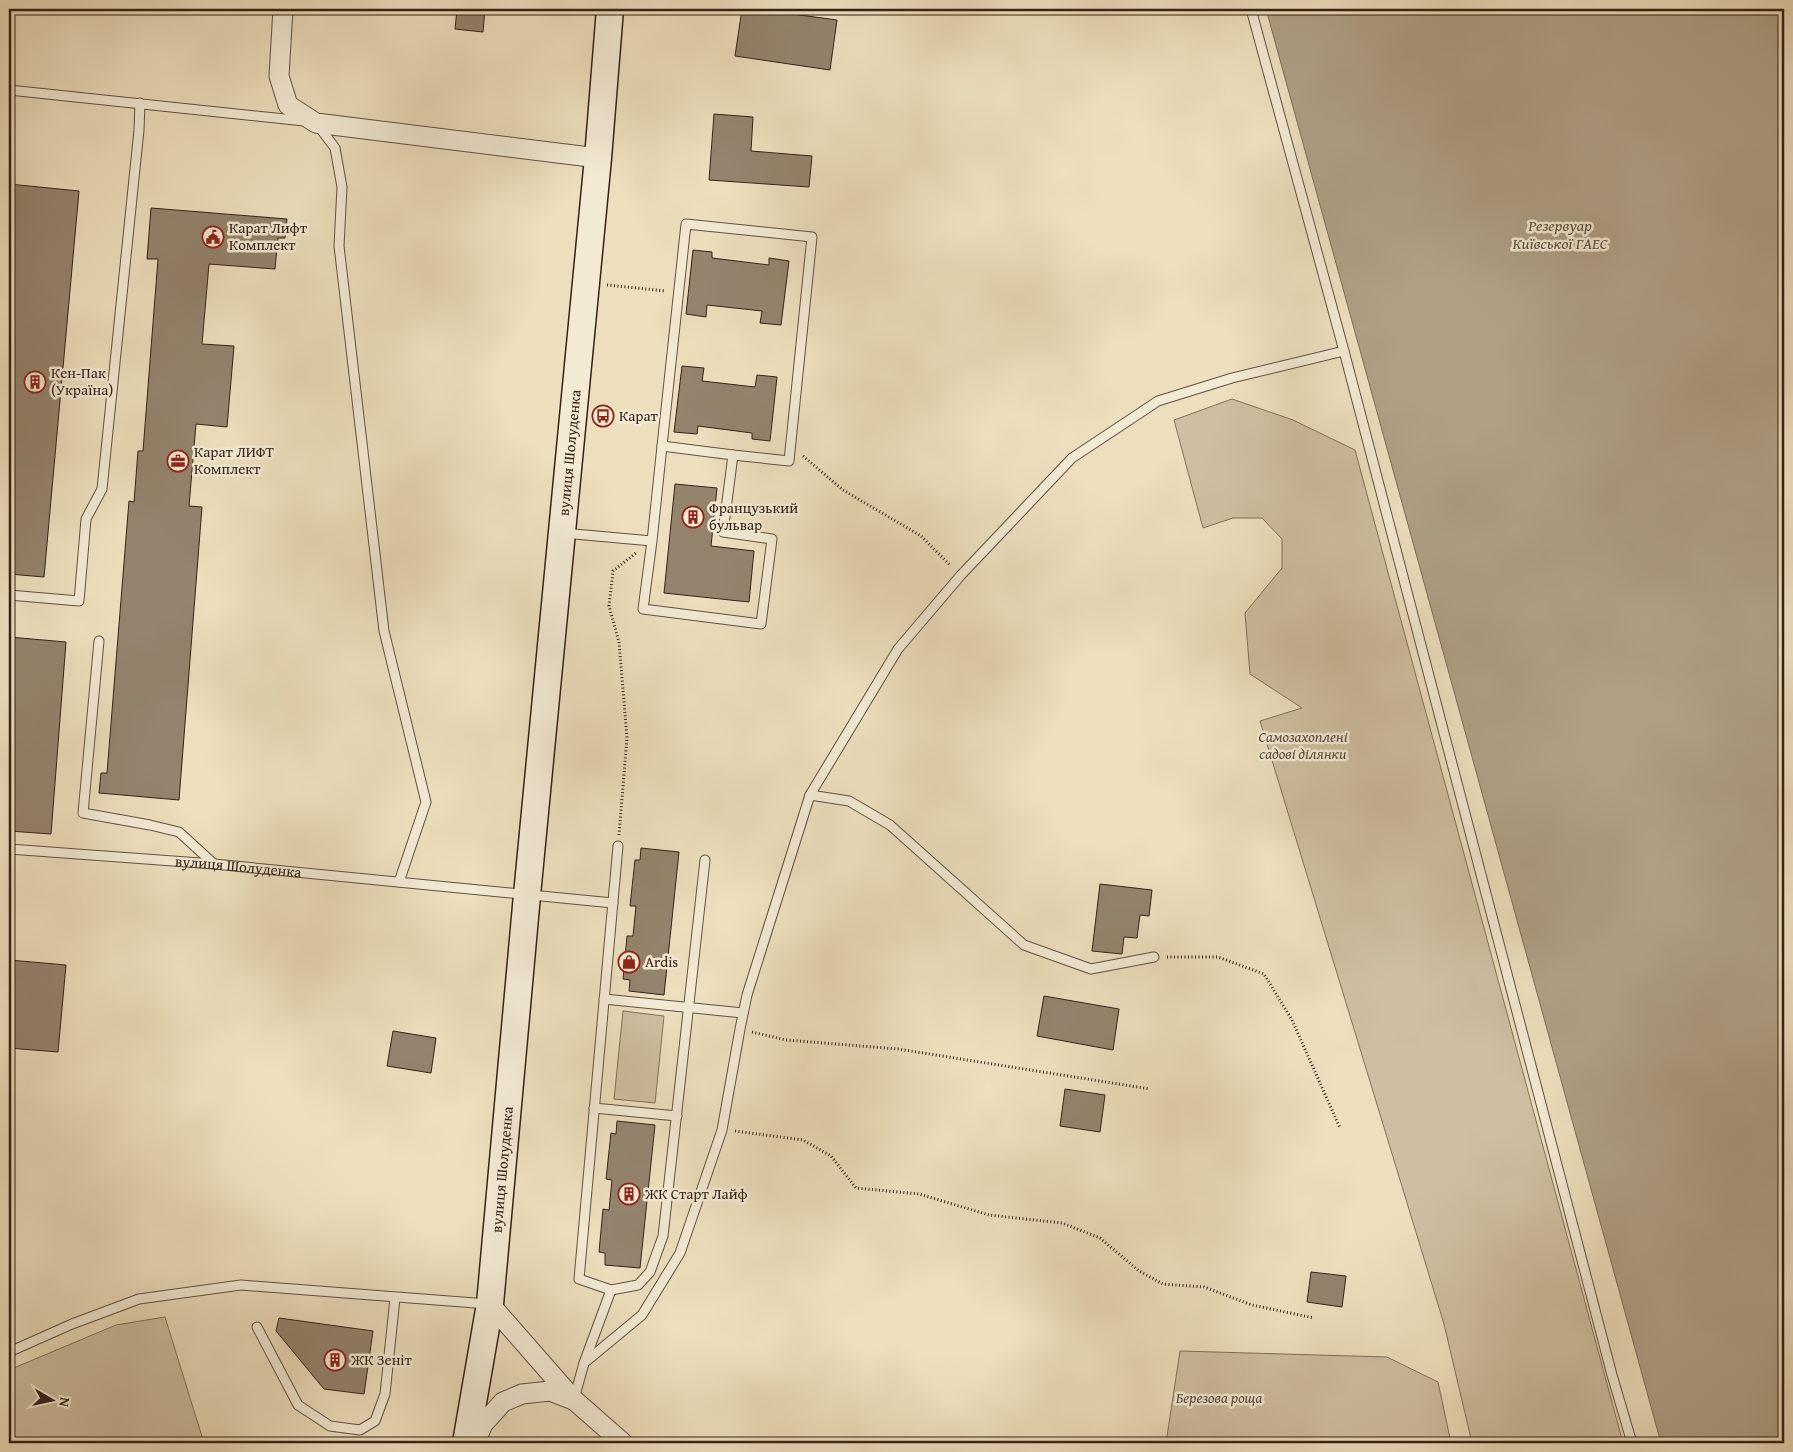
<svg xmlns="http://www.w3.org/2000/svg" width="1793" height="1452" font-family="'Gentium Book Plus',serif">
  <style>
    .green { fill: #cebfa1; stroke: #81705d }
    .water { fill: #ae9f85; stroke: #7d6d5a }
    .building { fill: #94846e; stroke: #342219 }
    .lines { fill: none; stroke-linecap: round; stroke-linejoin: round }
    .lane-casing { stroke: #625142; stroke-width: 11 }
    .street-casing { stroke: #625142; stroke-width: 21 }
    .secondary-casing { stroke: #342219; stroke-width: 29 }
    .path { stroke: #342219; stroke-width: 3; stroke-dasharray: 1 2.5; stroke-linecap: butt }
    .lane { stroke: #f3ead4; stroke-width: 9 }
    .street { stroke: #f3ead4; stroke-width: 19 }
    .secondary { stroke: #f3ead4; stroke-width: 26 }
    .labels { text-anchor: middle; stroke-width: 5; stroke-linejoin: round; paint-order: stroke }
    .poi-label { font-size: 15px; fill: #342219; stroke: #f3ead4; text-anchor: start }
    .street-label { font-size: 15px; fill: #342219; stroke: #f3ead4 }
    .park-label { font-size: 15px; font-style: italic; fill: #5a493b; stroke: #f3ead4 }
    .water-label { font-size: 16px; font-style: italic; fill: #5f4e3f; stroke: #f3ead4 }
  </style>
  <rect width="100%" height="100%" fill="#eddfbd"/>
  <filter id="stains"><feTurbulence type="fractalNoise" baseFrequency=".004" numOctaves="4"/><feColorMatrix values="0 0 0 0 .2 0 0 0 0 .09 0 0 0 0 .02 0 0 0 .5 -.17"/></filter>
  <radialGradient id="worn" r=".72"><stop offset=".6" stop-color="#630" stop-opacity="0"/><stop offset="1" stop-color="#630" stop-opacity=".3"/></radialGradient>
  <g class="green">
    <path d="M1232,399L1293,420L1355,450L1623,1443H1472L1444,1324L1260,721L1302,708L1250,674L1245,613L1282,568V539L1262,518H1233L1203,528L1174,420Z"/>
    <path d="M623,1011L664,1016L655,1103L614,1099Z"/>
    <path d="M165,1317L204,1443H9V1370L116,1325Z"/>
    <path d="M1180,1351L1387,1357L1438,1382L1451,1443H1166Z"/>
  </g>
  <path class="water" d="M1266,9H1784V1443H1661Z"/>
  <g class="building">
    <path d="M457,9H485L483,32L455,29Z"/>
    <path d="M742,9H755L837,20L830,70L735,56Z"/>
    <path d="M714,114L753,117L751,151L812,156L809,187L709,180Z"/>
    <path d="M9,184L79,191L44,577L9,574Z"/>
    <path d="M151,208L287,219L285,238H278L275,269L209,264L202,344L234,346L227,427L196,424L189,506L202,507L179,800L99,793L101,773H107L129,501L134,502L138,451H143L158,259H147Z"/>
    <path d="M693,250L712,252V258L769,265V258L789,261L781,325L760,323L762,311L707,305L706,317L686,314Z"/>
    <path d="M682,366L704,368L702,381L755,387L757,375L777,377L770,441L752,439V433L698,426L697,434L674,432Z"/>
    <path d="M675,484L717,488L711,546L754,551L749,602L664,593Z"/>
    <path d="M9,637L66,642L51,834L9,831Z"/>
    <path d="M641,848L679,852L664,995L629,991L630,980L623,979L627,936H633L636,906H630L635,860H640Z"/>
    <path d="M1100,884L1152,890L1149,916L1140,915L1137,938L1124,937L1122,954L1092,951Z"/>
    <path d="M9,960L66,965L58,1052L9,1048Z"/>
    <path d="M1044,996L1119,1009L1113,1050L1037,1036Z"/>
    <path d="M393,1031L436,1038L431,1073L387,1066Z"/>
    <path d="M1065,1089L1105,1095L1100,1132L1060,1126Z"/>
    <path d="M617,1121L655,1125L640,1268L605,1265V1253L599,1252L603,1209L609,1210L612,1180L606,1179L611,1133L616,1134Z"/>
    <path d="M1311,1272L1346,1276L1342,1307L1307,1302Z"/>
    <path d="M279,1318L373,1331L364,1394L324,1389L276,1331Z"/>
  </g>
  <g class="lines">
    <g class="lane-casing">
      <g id="lane">
        <path d="M1251,9L1344,351L1612,1375L1632,1443"/>
        <path d="M9,90L304,121"/>
        <path d="M317,124L335,148L342,187L339,246L384,631L426,802L399,882"/>
        <path d="M662,446L686,224L812,237L789,461L733,455"/>
        <path d="M563,533L652,541L643,609L761,624L772,539L723,532L733,455L662,446L652,541"/>
        <path d="M9,595L79,601L86,519L102,489L139,130L140,103"/>
        <path d="M99,641L83,813L150,825L179,832L214,864"/>
        <path d="M810,795L849,801L890,825L1024,945L1091,969L1154,957"/>
        <path id="s1" d="M9,849L214,864L613,903"/>
        <path d="M604,999L743,1013"/>
        <path d="M594,1108L677,1116"/>
        <path d="M611,1290L579,1279L618,846"/>
        <path d="M257,1327L298,1405L330,1426L360,1430L375,1421L385,1394L395,1298"/>
        <path d="M9,1352L72,1324L139,1299L241,1285L488,1304"/>
        <path d="M584,1363L611,1290L638,1285L650,1272L663,1236L705,860"/>
        <path d="M574,1399L584,1363L642,1315L680,1253L722,1130L740,1029L747,995L810,795L898,649L961,575L1072,458L1158,401L1232,378L1344,351"/>
      </g>
    </g>
    <g class="street-casing">
      <g id="street">
        <path d="M283,9L279,76L288,105L316,123L598,158"/>
        <path d="M490,1304L574,1400L623,1443"/>
        <path d="M475,1443L483,1424L503,1402L522,1394L550,1391L573,1400"/>
      </g>
    </g>
    <g class="secondary-casing">
      <g id="secondary">
        <path id="s2" d="M466,1443L490,1304L527,895L598,158L610,9"/>
      </g>
    </g>
    <g class="path">
      <path d="M607,285L666,291"/>
      <path d="M803,456L843,490L921,536L951,566"/>
      <path d="M619,835L627,738L619,642L609,606L613,571L636,553"/>
      <path d="M1167,957H1218L1264,974L1292,1020L1340,1128"/>
      <path d="M752,1032L786,1040L898,1049L1150,1089"/>
      <path d="M735,1131L803,1140L831,1156L856,1188L919,1194L989,1215L1062,1223L1100,1238L1139,1271L1163,1284L1204,1287L1252,1305L1314,1318"/>
    </g>
    <use href="#lane" class="lane"/>
    <use href="#street" class="street"/>
    <use href="#secondary" class="secondary"/>
  </g>
  <defs>
    <g id="civic-ring" transform="scale(1.125)"><circle r="9.5" fill="#f3ead4" stroke="#8f2418" stroke-width="1.5"/><path d="M-.6-6.5H3V-4.5H.6V-3L4-1V1h2V6H-6V1h2V-1L-.6-3ZM-1.2 2.5V6h2.4V2.5Z" fill="#8f2418"/></g>
    <g id="building-ring" transform="scale(1.125)"><circle r="9.5" fill="#f3ead4" stroke="#8f2418" stroke-width="1.5"/><path d="M-4-6H4V6H1V3H-1V6H-4ZM-2.5-4.3h1.7v1.8h-1.7ZM.8-4.3h1.7v1.8H.8ZM-2.5-1h1.7V.8h-1.7ZM.8-1h1.7V.8H.8Z" fill="#8f2418"/></g>
    <g id="bus-ring" transform="scale(1.125)"><circle r="9.5" fill="#f3ead4" stroke="#8f2418" stroke-width="1.5"/><path d="M-5-6H5V4H4V6H2V4H-2V6H-4V4H-5ZM-3.5-4V0h7V-4ZM-3.5 1.2v1.5H-2V1.2ZM2 1.2v1.5H3.5V1.2Z" fill="#8f2418"/></g>
    <g id="office-ring" transform="scale(1.125)"><circle r="9.5" fill="#f3ead4" stroke="#8f2418" stroke-width="1.5"/><path d="M-6-3h4V-5.5h4V-3h4V5H-6ZM-1-4.5V-3h2v-1.5ZM-6 0V1H6V0Z" fill="#8f2418"/></g>
    <g id="shop-ring" transform="scale(1.125)"><circle r="9.5" fill="#f3ead4" stroke="#8f2418" stroke-width="1.5"/><path d="M-5-2.5h2.3a2.7 3.5 0 0 1 5.4 0H5L5.5 6h-11ZM-1.5-2.5h3a1.5 2.3 0 0 0-3 0Z" fill="#8f2418"/></g>
  </defs>
  <g fill-rule="evenodd">
    <use href="#civic-ring" x="213" y="237"/>
    <use href="#building-ring" x="35" y="382"/>
    <use href="#bus-ring" x="603" y="416"/>
    <use href="#office-ring" x="178" y="461"/>
    <use href="#building-ring" x="693" y="517"/>
    <use href="#shop-ring" x="629" y="962"/>
    <use href="#building-ring" x="629" y="1194"/>
    <use href="#building-ring" x="335" y="1360"/>
  </g>
  <g class="labels">
    <g class="poi-label">
      <text x="229" y="233">Карат Лифт<tspan x="229" dy="17">Комплект</tspan></text>
      <text x="51" y="378">Кен-Пак<tspan x="51" dy="17">(Україна)</tspan></text>
      <text x="619" y="421">Карат</text>
      <text x="194" y="457">Карат ЛИФТ<tspan x="194" dy="17">Комплект</tspan></text>
      <text x="709" y="513">Французький<tspan x="709" dy="17">бульвар</tspan></text>
      <text x="645" y="967">Ardis</text>
      <text x="645" y="1199">ЖК Старт Лайф</text>
      <text x="351" y="1365">ЖК Зеніт</text>
    </g>
    <g class="street-label">
      <text dy="5" stroke="none"><textPath href="#s2" startOffset="996">вулиця Шолуденка</textPath></text>
      <text dy="5" stroke="none"><textPath href="#s1" startOffset="230">вулиця Шолуденка</textPath></text>
      <text dy="5" stroke="none"><textPath href="#s2" startOffset="276">вулиця Шолуденка</textPath></text>
    </g>
    <g class="park-label">
      <text x="1303" y="742">Самозахоплені<tspan x="1303" dy="17">садові ділянки</tspan></text>
      <text x="1219" y="1403">Березова роща</text>
    </g>
    <g class="water-label">
      <text x="1560" y="231">Резервуар<tspan x="1560" dy="18">Київської ГАЕС</tspan></text>
    </g>
  </g>
  <rect width="1793" height="1452" fill="none" stroke="#eddfbd" stroke-width="30"/>
  <rect x="10" y="10" width="1773" height="1432" fill="none" stroke="#342219" stroke-width="2.5"/>
  <rect x="15" y="15" width="1763" height="1422" fill="none" stroke="#342219"/>
  <g transform="translate(52 1400) rotate(99)" stroke="#f3ead4" stroke-width="4" paint-order="stroke">
  <path d="M0-4L9 19L0 12L-9 19Z" fill="#342219"/>
  <text y="-8" font-size="14" font-weight="bold" text-anchor="middle" fill="#342219">N</text>
  </g>
  <rect width="100%" height="100%" filter="url(#stains)"/>
  <rect width="100%" height="100%" fill="url(#worn)"/>
</svg>
